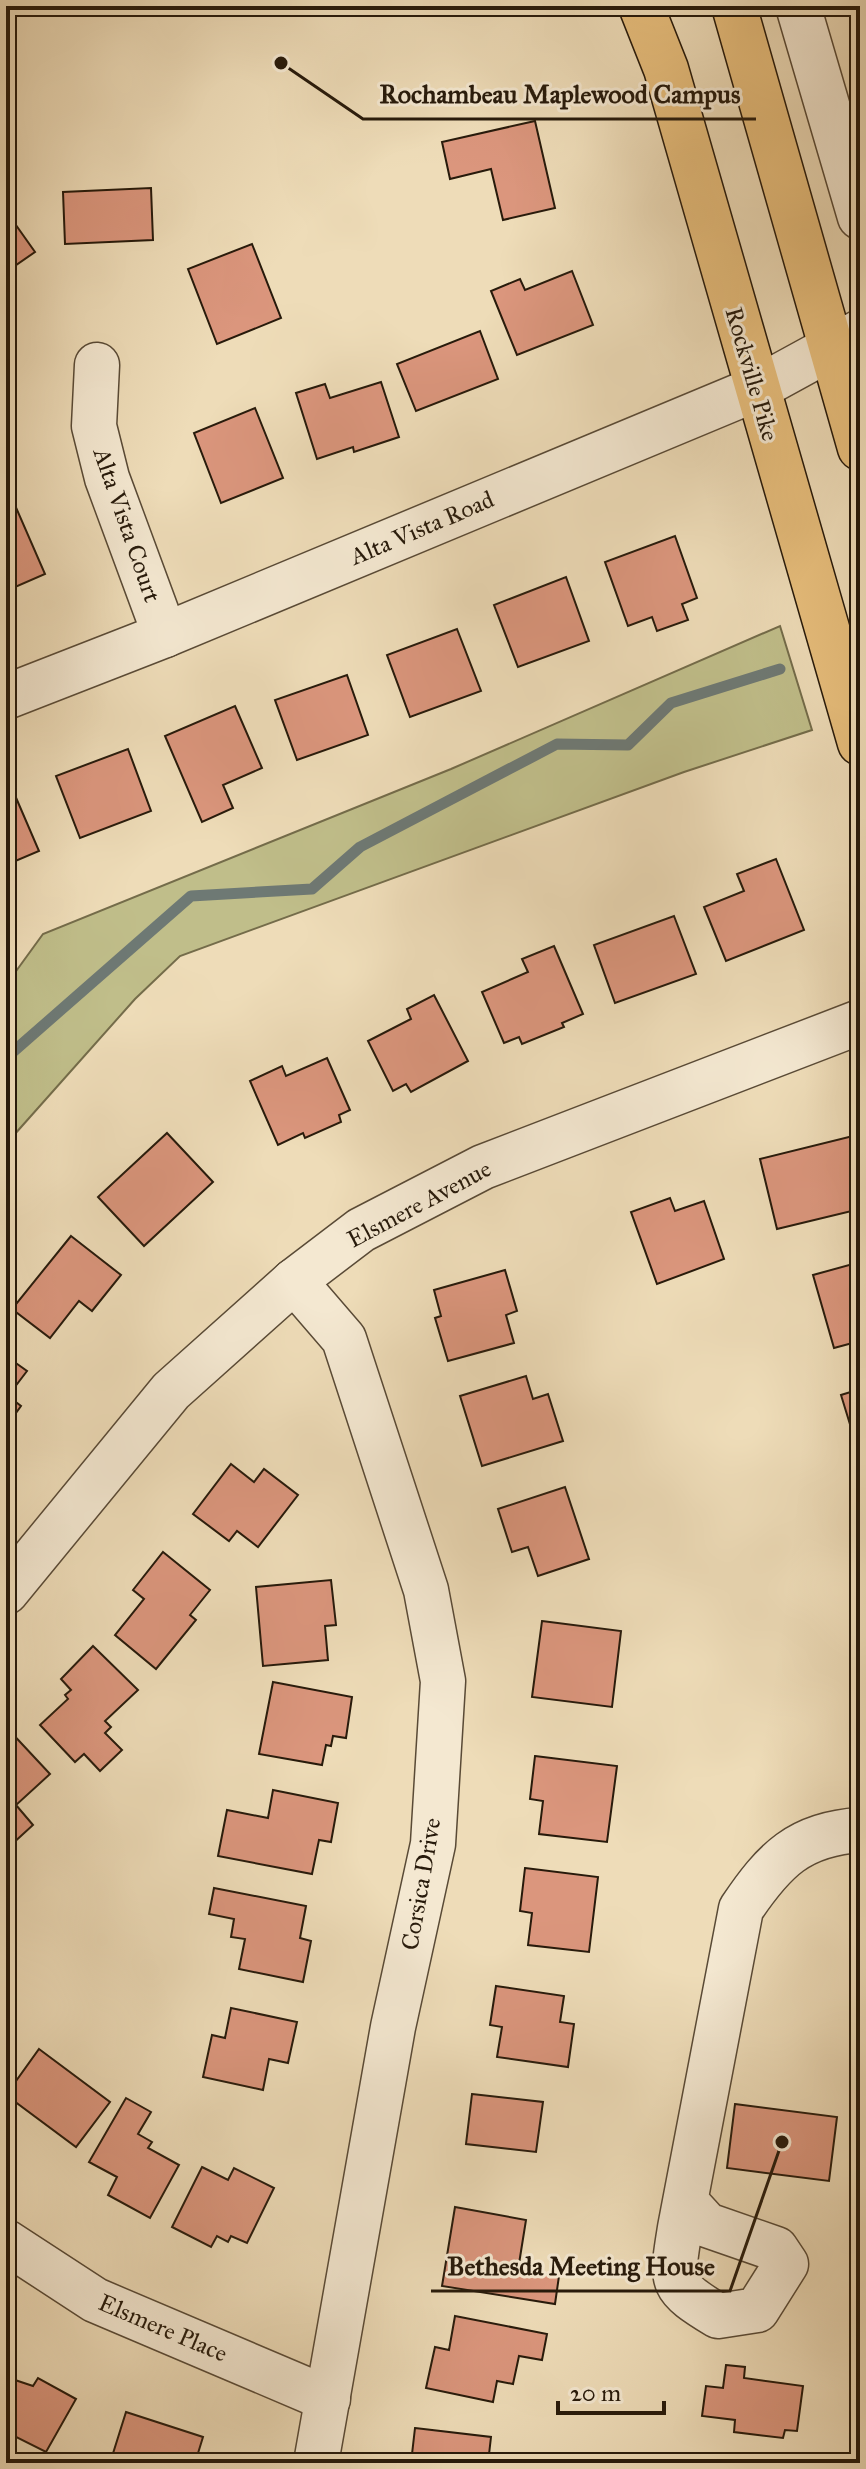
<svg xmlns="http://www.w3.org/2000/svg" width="866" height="2469" font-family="'IM FELL Great Primer',serif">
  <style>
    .green { fill: #c0be8a; stroke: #746c4a; stroke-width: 2 }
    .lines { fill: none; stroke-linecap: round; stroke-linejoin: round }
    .stream { stroke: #6e7974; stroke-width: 11 }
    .building { fill: #db967d; stroke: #271a0b; stroke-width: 2 }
    .minor-casing { stroke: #594a36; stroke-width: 47 }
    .major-casing { stroke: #271a0b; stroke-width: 47 }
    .minor { stroke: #f4e8d1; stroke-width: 44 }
    .major { stroke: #e7be7c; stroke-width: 44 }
    .labels { text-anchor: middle; stroke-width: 6; stroke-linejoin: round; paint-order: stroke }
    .street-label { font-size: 24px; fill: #271a0b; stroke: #f4e8d1 }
    .leader { fill: none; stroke: #271a0b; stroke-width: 3 }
    .callout-dot { fill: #271a0b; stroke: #f4e8d1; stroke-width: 3 }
    .callout-label { font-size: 26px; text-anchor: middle; font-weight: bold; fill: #271a0b; stroke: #f4e8d1; stroke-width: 6; stroke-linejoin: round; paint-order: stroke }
  </style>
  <rect width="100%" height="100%" fill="#eedcb8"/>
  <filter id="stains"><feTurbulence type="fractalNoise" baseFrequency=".0025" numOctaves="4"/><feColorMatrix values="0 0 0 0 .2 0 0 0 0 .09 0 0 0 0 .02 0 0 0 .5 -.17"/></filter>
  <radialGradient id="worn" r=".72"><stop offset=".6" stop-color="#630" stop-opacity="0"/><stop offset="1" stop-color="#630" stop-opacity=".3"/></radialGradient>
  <path class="green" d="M780,626L812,730L684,772L180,956L135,999L6,1144V985L43,934L451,769Z"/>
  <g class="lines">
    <path class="stream" d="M6,1058L191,896L312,889L360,847L557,744L628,745L671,703L780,669"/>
  </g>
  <g class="building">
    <path d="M535,121L555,208L503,220L491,169L450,179L442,142Z"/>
    <path d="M151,188L153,240L65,244L63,192Z"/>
    <path d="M6,211L35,252L6,272Z"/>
    <path d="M252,244L281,318L217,344L188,269Z"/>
    <path d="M572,271L593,325L517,355L491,291L520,279L525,290Z"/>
    <path d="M480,331L498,379L416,411L397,364Z"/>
    <path d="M381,382L399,437L354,452L353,447L317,459L296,393L325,384L330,398Z"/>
    <path d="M255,408L283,478L221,503L194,433Z"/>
    <path d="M11,496L45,574L6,591V498Z"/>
    <path d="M675,536L697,598L682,604L688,620L657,631L652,617L628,626L605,562Z"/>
    <path d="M566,577L589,641L518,667L494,605Z"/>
    <path d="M457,629L481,691L410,717L387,655Z"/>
    <path d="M347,675L368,735L297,760L275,700Z"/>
    <path d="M235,706L262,768L223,785L233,808L202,822L165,736Z"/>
    <path d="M128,749L151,811L80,838L56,776Z"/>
    <path d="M14,793L39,851L6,865V796Z"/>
    <path d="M776,859L804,930L726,961L704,907L744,891L737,874Z"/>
    <path d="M674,916L696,974L615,1003L594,945Z"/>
    <path d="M554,946L583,1014L562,1023L564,1027L522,1044L519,1037L504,1043L482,992L528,972L522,959Z"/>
    <path d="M434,995L468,1061L411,1092L406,1084L393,1091L368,1041L411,1019L407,1009Z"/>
    <path d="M327,1058L350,1110L339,1115L341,1122L305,1138L303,1133L278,1145L250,1081L282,1066L286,1076Z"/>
    <path d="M167,1133L213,1182L144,1246L98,1197Z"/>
    <path d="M857,1135L860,1209L777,1229L760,1159Z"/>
    <path d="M670,1198L675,1211L704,1201L724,1259L657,1284L631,1212Z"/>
    <path d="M71,1236L121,1275L92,1311L79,1301L50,1338L12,1309Z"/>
    <path d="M860,1262V1341L834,1348L813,1275Z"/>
    <path d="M505,1270L517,1311L506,1315L514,1343L448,1361L435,1318L441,1316L434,1290Z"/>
    <path d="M6,1356L27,1371L8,1396L21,1406L6,1427Z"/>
    <path d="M526,1376L533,1399L548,1394L563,1441L482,1466L460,1396Z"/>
    <path d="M860,1389V1457L841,1395Z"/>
    <path d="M231,1464L254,1482L264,1469L298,1495L258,1547L237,1531L229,1541L193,1514Z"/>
    <path d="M565,1487L589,1559L538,1576L528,1547L512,1552L498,1509Z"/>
    <path d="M163,1552L210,1590L190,1615L196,1620L156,1669L115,1635L144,1599L133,1590Z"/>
    <path d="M331,1580L336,1625L325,1626L328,1660L263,1666L256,1587Z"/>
    <path d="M542,1621L621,1631L612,1707L532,1697Z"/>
    <path d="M93,1646L138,1690L105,1721L111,1727L105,1733L122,1750L100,1771L84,1754L75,1762L40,1725L68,1699L65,1695L71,1690L61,1679Z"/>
    <path d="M273,1682L352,1697L346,1738L333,1736L331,1746L326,1745L322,1765L259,1754Z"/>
    <path d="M8,1729L50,1774L16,1805L33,1825L11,1845L6,1840Z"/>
    <path d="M535,1756L617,1766L607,1842L539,1834L543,1801L530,1799Z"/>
    <path d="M273,1790L338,1803L331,1842L319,1840L312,1874L218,1856L227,1810L268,1818Z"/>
    <path d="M525,1868L598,1877L589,1952L528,1945L532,1913L520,1911Z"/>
    <path d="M214,1888L306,1906L300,1938L311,1941L303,1982L239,1969L245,1939L231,1937L234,1919L209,1914Z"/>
    <path d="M496,1986L564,1996L560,2022L574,2024L568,2067L497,2057L502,2027L490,2025Z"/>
    <path d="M231,2008L297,2022L288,2063L269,2059L263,2090L203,2077L212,2035L225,2038Z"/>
    <path d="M39,2049L110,2102L76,2147L6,2095Z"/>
    <path d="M472,2094L543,2102L536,2152L466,2144Z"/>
    <path d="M126,2098L151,2112L138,2134L152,2142L148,2148L179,2165L150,2218L108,2195L117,2177L89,2162Z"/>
    <path d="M735,2104L837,2117L829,2181L727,2168Z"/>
    <path d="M202,2167L228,2180L234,2168L274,2188L247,2243L231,2236L228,2242L217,2236L211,2247L172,2227Z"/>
    <path d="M455,2207L526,2220L518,2270L559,2276L555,2304L442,2286Z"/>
    <path d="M455,2316L547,2334L542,2360L519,2356L513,2384L497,2381L493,2402L426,2388L435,2347L449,2350Z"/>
    <path d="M726,2365L745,2367L744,2378L803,2386L797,2431L785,2430L783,2438L734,2432L735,2420L702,2416L706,2386L723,2388Z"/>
    <path d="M6,2377L33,2386L38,2378L76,2399L46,2452L6,2432Z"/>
    <path d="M126,2412L203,2437L195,2463H110Z"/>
    <path d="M415,2428L491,2437L488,2463H411Z"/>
  </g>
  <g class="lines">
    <g class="minor-casing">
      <g id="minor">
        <path d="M798,6L860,217"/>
        <path d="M97,365L94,426L107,478L165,635"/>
        <path d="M6,697L165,635L756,389L860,332"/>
        <path d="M294,1281L344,1339L426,1590L443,1681L433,1844L393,2027L316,2463"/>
        <path d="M6,1592L171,1391L294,1281L361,1230L483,1167L860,1022"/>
        <path d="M686,2202L707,2225L776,2249L786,2264L757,2310L718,2316C669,2286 671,2284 680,2228L741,1909C774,1860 799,1834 860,1830"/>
        <path d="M6,2242L95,2300L328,2399"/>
      </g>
    </g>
    <g class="major-casing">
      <g id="major">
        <path d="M641,6L666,69L860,743"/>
        <path d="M734,6L860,448"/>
      </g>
    </g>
    <use href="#minor" class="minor"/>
    <use href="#major" class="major"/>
  </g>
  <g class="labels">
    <g class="street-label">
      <text transform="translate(752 374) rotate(74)" y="8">Rockville Pike</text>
      <text transform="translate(127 525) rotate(71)" y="8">Alta Vista Court</text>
      <text transform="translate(422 528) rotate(-23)" y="8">Alta Vista Road</text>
      <text transform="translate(419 1204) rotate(-28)" y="8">Elsmere Avenue</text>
      <text transform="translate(421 1884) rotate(-80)" y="8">Corsica Drive</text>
      <text transform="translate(163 2328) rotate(23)" y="8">Elsmere Place</text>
    </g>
  </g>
  <path class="leader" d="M281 63L363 119H756M782 2142L730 2291H431"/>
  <g class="callout-dot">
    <circle cx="281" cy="63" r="8"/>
    <circle cx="782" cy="2142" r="8"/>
  </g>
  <g class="callout-label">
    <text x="560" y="103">Rochambeau Maplewood Campus</text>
    <text x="581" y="2275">Bethesda Meeting House</text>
  </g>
  <rect width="866" height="2469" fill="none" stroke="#eedcb8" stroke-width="32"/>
  <rect x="8" y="8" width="850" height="2453" fill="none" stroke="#271a0b" stroke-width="4"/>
  <rect x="16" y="16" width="834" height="2437" fill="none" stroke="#271a0b" stroke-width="2"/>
  <path d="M558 2401v12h106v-12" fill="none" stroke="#271a0b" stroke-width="4"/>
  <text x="570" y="2401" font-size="24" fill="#271a0b" stroke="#f4e8d1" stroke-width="6" paint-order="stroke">20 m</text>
  <rect width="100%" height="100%" filter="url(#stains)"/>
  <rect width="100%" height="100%" fill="url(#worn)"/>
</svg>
